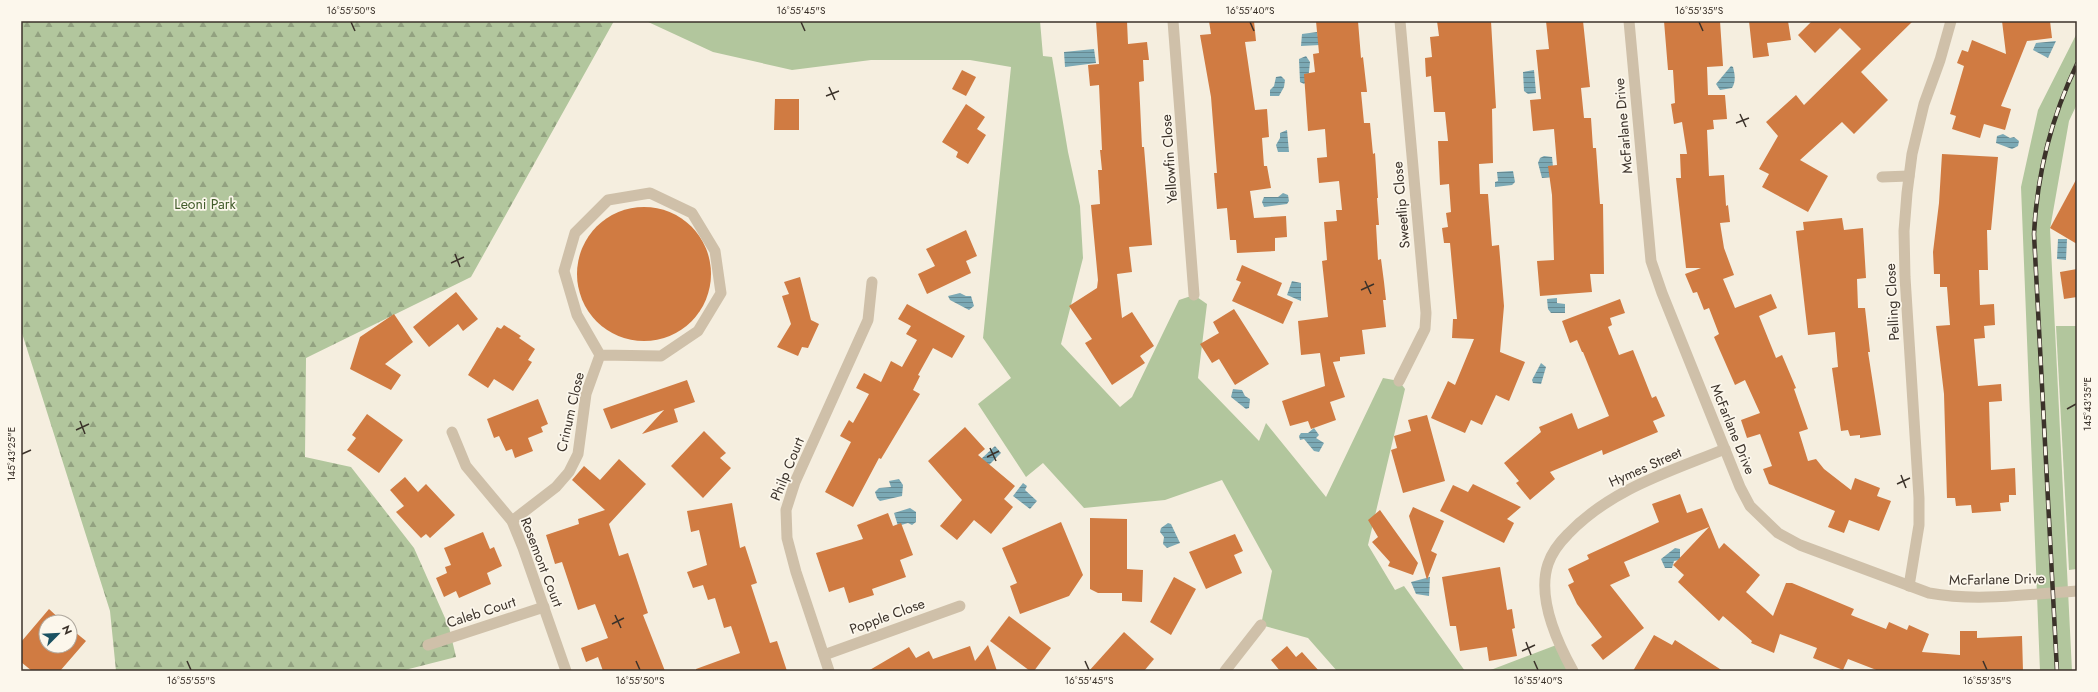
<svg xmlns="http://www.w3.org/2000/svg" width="2098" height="692" font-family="Jost,sans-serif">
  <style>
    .forest { fill: url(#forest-firs) }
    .park { fill: #b2c69d }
    .water { fill: url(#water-rules) }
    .building { fill: #d07b42 }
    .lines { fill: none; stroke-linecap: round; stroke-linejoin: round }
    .minor { stroke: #cfc0a9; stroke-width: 11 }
    .rail-casing { stroke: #3b322a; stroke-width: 4.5 }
    .rail { stroke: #fcf7ec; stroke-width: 3; stroke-dasharray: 9; stroke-linecap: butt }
    .ticks { fill: none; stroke: #3b322a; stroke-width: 1.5 }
    .labels { text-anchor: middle; stroke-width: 3.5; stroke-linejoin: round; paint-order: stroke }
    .street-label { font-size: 14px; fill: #3b322a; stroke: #fcf7ec }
    .park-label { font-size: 14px; fill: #425c2b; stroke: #fcf7ec }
    .neatline { fill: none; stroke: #3b322a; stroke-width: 1.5 }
    .ticks-label { font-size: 10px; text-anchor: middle; fill: #3b322a }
  </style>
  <defs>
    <pattern id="forest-firs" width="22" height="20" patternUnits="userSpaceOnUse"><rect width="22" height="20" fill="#b2c69d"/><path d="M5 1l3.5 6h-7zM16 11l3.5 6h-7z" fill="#92a180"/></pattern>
    <pattern id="water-rules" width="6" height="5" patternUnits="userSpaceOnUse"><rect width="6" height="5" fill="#7ba9b5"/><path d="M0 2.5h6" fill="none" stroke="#668a93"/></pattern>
  </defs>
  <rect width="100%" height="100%" fill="#f5eedf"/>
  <path class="forest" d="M21,21H614L471,277L306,358L305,457L351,467L414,548L449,627L456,657L401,671H116L110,611L21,330Z"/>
  <g class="park">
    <path d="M646,21H1040L1043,56L1052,57L1068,152L1080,206L1083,258L1061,344L1120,407L1132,397L1179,300L1194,295L1207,304L1198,378L1259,441L1266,423L1326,497L1383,378L1399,381L1405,389L1368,545L1395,590L1404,586L1465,671H1337L1308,638L1261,625L1272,571L1222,480L1165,500L1084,508L1043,463L1026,477L978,404L1011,378L983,338L1011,67L970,60H871L792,70L713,52Z"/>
    <path d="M2077,33V104L2069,121L2050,229L2072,671H2040L2021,187L2038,110Z"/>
    <path d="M2056,326H2077V569L2069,570Z"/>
    <path d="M1559,644L1573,671H1488Z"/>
  </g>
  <g class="water">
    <path d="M1317,32L1320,45L1301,46L1302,34Z"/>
    <path d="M2056,41L2048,58L2033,50L2036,43Z"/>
    <path d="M1094,49L1096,63L1065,67L1064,52Z"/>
    <path d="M1306,56L1310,62L1308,81L1304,84L1300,82L1299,59Z"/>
    <path d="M1731,66L1733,67C1735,75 1736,81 1732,88L1720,90L1716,84Z"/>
    <path d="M1534,70L1536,93L1528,94L1524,91L1523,72Z"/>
    <path d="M1281,76L1285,80L1284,87L1279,96H1270V90L1274,86L1276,77Z"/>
    <path d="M1287,130L1289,152H1278L1276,145L1280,138V133Z"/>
    <path d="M2003,134L2010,138L2014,137L2019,141L2018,146L2012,149L1996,143L1997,136Z"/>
    <path d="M1544,156L1552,157L1554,177L1542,178L1538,163L1540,158Z"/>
    <path d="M1513,171L1515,182L1512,185L1495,187V182L1498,181L1497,172Z"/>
    <path d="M1283,193L1288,195L1289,201L1287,204L1264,207L1262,202L1264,197H1278Z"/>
    <path d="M2058,239H2067L2066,260L2057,259Z"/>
    <path d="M1292,281L1301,283V301L1287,295Z"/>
    <path d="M960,293L966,296H971L974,306L969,310L950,300L948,296Z"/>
    <path d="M1557,298V303L1565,304V313H1551L1548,309L1547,299Z"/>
    <path d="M1541,363L1546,367L1541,384L1533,383L1532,380Z"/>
    <path d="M1233,389L1242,390L1245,396L1250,399L1249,408L1246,409L1231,397Z"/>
    <path d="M1314,428L1319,435L1316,438L1324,443L1319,452L1314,451L1304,439L1300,440L1299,436L1301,433H1308Z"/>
    <path d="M995,446L1001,453L987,467L980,460Z"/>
    <path d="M899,479L903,485L902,496L880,501L877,498L875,492L879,488L891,487L889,481Z"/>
    <path d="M1023,483L1027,486L1025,490L1037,501L1030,509L1013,496Z"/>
    <path d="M910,508L916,512V522L912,525L908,523L898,526L894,513Z"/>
    <path d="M1168,523L1171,524L1180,543L1167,548L1163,544L1164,537L1160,532L1161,528Z"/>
    <path d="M1675,548L1680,549V560L1674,561L1672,568H1665L1661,559Z"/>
    <path d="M1430,577L1429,596L1416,594L1411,582Z"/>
  </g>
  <g class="building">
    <path d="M1096,21H1127L1128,44L1147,42L1149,60H1143L1144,81L1139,82L1142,147H1144L1152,245L1129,247L1132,272L1117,274L1122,318L1132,312L1154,346L1140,356L1145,363L1112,385L1085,343L1092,339L1069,306L1097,288L1098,280L1091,205L1100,204L1098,170H1102L1100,150H1102L1099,85L1090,86L1088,65L1099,64Z"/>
    <path d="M1209,21H1254L1256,41L1245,42L1255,110L1267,109L1269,137L1262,138L1264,166H1267L1271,188L1250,191L1254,218L1286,216L1287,237L1275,238V251L1237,253L1236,240H1230L1227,208L1217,209L1214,173H1217L1211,97L1200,35L1211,34Z"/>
    <path d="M1316,21H1358L1361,58L1363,57L1367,92H1361L1364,123H1370L1373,154L1375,153L1378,198H1377L1379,225H1376L1378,260L1381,259L1384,282L1386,300H1383L1386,327L1362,330L1365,354L1340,357V361L1333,362L1345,397L1330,402L1336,420L1311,429L1308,421L1290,426L1282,401L1325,386L1320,353L1301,355L1298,321L1328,317L1322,261L1327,260L1324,222L1337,221L1336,210H1342L1339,181L1319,183L1317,158L1327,157L1325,129L1308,131L1304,74L1315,72L1313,54L1319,53Z"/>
    <path d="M1437,21H1491L1496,108L1492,109L1493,163L1479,164L1480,194H1488L1492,246L1499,245L1504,306L1500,352L1525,362L1509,401L1496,395L1482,425L1471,420L1465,433L1431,418L1448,381L1455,385L1474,339L1452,338L1453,319H1457L1450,243H1444L1442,228L1448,227L1446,213L1451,212L1449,184L1440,185L1438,141H1448L1445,112H1434L1431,76L1426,77L1425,58L1432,57L1430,37L1439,36Z"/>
    <path d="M1546,21H1583L1590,87L1581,88L1584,118H1591L1593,148H1596L1600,204H1603L1604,274H1590L1592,292L1540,296L1537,261L1554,260L1552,195L1548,166L1557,165L1554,129L1533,131L1530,100L1541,99L1536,50L1549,49Z"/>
    <path d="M1664,21H1720L1723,66L1707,67L1708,95H1725L1727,119L1713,120L1714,129L1707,130L1709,176L1724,175L1726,206L1728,205L1730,222L1720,223L1724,248L1734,275L1723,279L1735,308L1771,294L1777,308L1759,316L1776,358L1782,355L1796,388L1794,389L1808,429L1799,432L1808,461L1816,459L1824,469L1851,490L1855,478L1880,488L1877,496L1891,501L1879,531L1849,520L1844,533L1828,527L1835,511L1769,484L1763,469L1772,466L1760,434L1747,438L1741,420L1760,413L1745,380L1735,385L1714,337L1719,334L1709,308L1704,310L1697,292L1693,293L1685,274L1701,268H1686L1676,178H1681L1680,154H1687L1682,122L1674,124L1671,104L1675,103L1673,70H1668Z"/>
    <path d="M1749,21H1788L1791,40L1767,43L1769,56L1753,58Z"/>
    <path d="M1812,21H1913L1861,72L1888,100L1854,134L1842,122L1800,160L1828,176L1808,212L1762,187L1769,174L1759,169L1778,136L1766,122L1796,95L1804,105L1861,49L1840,28L1815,53L1798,35Z"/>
    <path d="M2002,21H2050L2052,38L2027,41L2001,106L2011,109L2005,130L1984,124L1980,138L1952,129L1956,116L1950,114L1964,66L1957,63L1962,50L1968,52L1972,40L2006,54Z"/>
    <path d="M962,70L976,77L966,96L952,89Z"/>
    <path d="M775,99H799V130H774Z"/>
    <path d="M966,104L985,117L977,129L986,135L968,164L956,157L958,152L942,142Z"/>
    <path d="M1942,154L1998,157L1991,230H1987L1988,270H1979L1980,305L1994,304L1995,325L1984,326L1985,338L1974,339L1978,386L2001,384L2002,401L1989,402L1991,470L2015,468L2016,495H2009V502L2000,503L2001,511L1972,513L1971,505L1956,506L1955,498H1947L1944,394L1936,326L1950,325L1947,287H1940V274H1934L1933,252L1939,203Z"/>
    <path d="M2077,178V244L2050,228Z"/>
    <circle cx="644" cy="274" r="67"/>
    <path d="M1842,218L1844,230L1863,228L1866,278L1857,279L1858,308H1865L1870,352H1868L1881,435L1860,438V435L1850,436L1848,430L1841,431L1832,368L1838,367L1835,332L1808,335L1796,231L1804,230L1803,222Z"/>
    <path d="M966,230L977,256L966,261L971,273L927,294L918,274L935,266L926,249Z"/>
    <path d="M1242,265L1282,283L1277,295L1293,302L1283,324L1232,301L1241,282L1236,280Z"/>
    <path d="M2077,269V297L2064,299L2060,272Z"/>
    <path d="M800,277L811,320L819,324L808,348L802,347L798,356L777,347L791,324L782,296L789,294L784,282Z"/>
    <path d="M456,292L478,319L463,331L458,324L429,347L413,327Z"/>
    <path d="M1620,299L1625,313L1610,318L1612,325L1608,327L1619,355L1633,350L1652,398L1656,396L1665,416L1653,421L1658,432L1603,455L1602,450L1550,472L1555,479L1530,500L1516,483L1519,481L1504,463L1541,432L1539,427L1572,413L1578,429L1609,416L1583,352H1582L1577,340L1570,343L1562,321Z"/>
    <path d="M907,304L965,336L952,358L933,348L918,375L920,376L913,390L920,394L881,459L879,458L853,507L825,492L851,442L840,436L849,420L853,423L869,394L856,388L864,373L881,382L891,361L902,367L917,340L906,334L911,326L898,319Z"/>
    <path d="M1234,309L1269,364L1235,385L1219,359L1212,363L1200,344L1219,333L1213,322Z"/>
    <path d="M394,314L413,342L385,364L401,375L391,390L350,369L360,337Z"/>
    <path d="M504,325L521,336L519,338L535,349L528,360L532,362L513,391L494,379L488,388L468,375L497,327L501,329Z"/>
    <path d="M687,380L695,402L674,409L678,422L642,434L664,410L611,429L603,409Z"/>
    <path d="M538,399L548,424L541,427L543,432L528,438L533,451L515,458L512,449L506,451L499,436L494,438L487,419Z"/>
    <path d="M367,414L403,440L379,473L347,450L356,438L352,435Z"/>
    <path d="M1427,415L1445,481L1403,493L1391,450L1397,448L1394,436L1411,431L1408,420Z"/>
    <path d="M965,427L985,449L978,455L1015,486L1004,499L1013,507L991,534L974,520L957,540L940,526L962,500L928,461Z"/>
    <path d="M704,431L726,453L720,458L731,468L703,498L671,466Z"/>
    <path d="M619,459L646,484L609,524L619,556L628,553L648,613L643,615L665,671H603L598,657L586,662L581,648L608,638L595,604L578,610L562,562L555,564L546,535L579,524L578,519L605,510L572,480L584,466L600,480Z"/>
    <path d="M405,477L418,492L426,484L455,515L430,538L426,534L421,538L396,512L404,506L390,490Z"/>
    <path d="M1473,484L1521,507L1507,519L1514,523L1504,543L1440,511L1453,485L1468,492Z"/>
    <path d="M1680,494L1687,513L1702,508L1719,549L1724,543L1760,575L1746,592L1773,616L1786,583H1792L1854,609L1851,615L1886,629L1889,622L1907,630L1909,625L1929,634L1922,652L1960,655V631H1977V638L2022,636L2023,671H1879L1848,659L1843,670L1813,658L1817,648L1780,634L1774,653L1751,643L1752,641L1723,616L1719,621L1678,582L1684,575L1673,565L1709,527L1624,562L1630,576L1610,585L1644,628L1603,660L1591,645L1602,637L1577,604L1568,585L1574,582L1568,569L1589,559L1587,555L1659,522L1652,504Z"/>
    <path d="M732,503L740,548L745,546L757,583L751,585L770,643L777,641L787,671H696V669L740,653L731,626L724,628L715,598L708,600L703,585L693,588L687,572L707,565L699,530L691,532L687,511Z"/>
    <path d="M1413,507L1444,521L1431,551L1437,554L1427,580L1409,516Z"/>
    <path d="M1380,510L1418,563L1413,575L1388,566L1390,562L1372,542L1378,537L1368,520Z"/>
    <path d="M888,513L893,526L901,523L913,555L900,560L906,577L872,589L874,595L849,603L844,587L829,592L816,553L863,539L857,525Z"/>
    <path d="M1090,518L1127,519V569L1143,570L1142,602L1122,601V593H1098L1090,589Z"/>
    <path d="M1061,522L1083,575L1069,596L1020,614L1010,586L1017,583L1002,548Z"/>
    <path d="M483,532L490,549L494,547L502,566L487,573L491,584L459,598L456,591L444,597L436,578L447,573L445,567L451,565L444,548Z"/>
    <path d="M1235,534L1243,551L1234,555L1242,573L1206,589L1189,552Z"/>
    <path d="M1500,567L1507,610L1512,609L1515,628L1512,629L1517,656L1489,661L1487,647L1460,651L1456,626H1450L1442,577Z"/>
    <path d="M1174,577L1196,589L1171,635L1150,622Z"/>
    <path d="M49,609L63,622H46V646H70V628L86,641L60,671H32L21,662V642Z"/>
    <path d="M1009,616L1051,648L1034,671H1030L990,641Z"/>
    <path d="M1124,632L1154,659L1144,671H1089Z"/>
    <path d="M1654,635L1672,645L1675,640L1723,671H1633Z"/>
    <path d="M988,645L997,671H868L909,647L916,658L929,651L933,659L970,646L975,661Z"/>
    <path d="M1287,646L1296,657L1302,652L1319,671H1280L1271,660Z"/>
  </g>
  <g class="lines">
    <g class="minor">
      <path d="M1173,21L1194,295"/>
      <path d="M1629,21L1651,261L1662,293L1740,487L1750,506L1778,533L1800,545L1929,593C1977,602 2029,594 2077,591"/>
      <path d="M1882,177L1909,176"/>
      <path d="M1399,381L1425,329L1426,313L1400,21"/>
      <path d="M452,432L466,466L512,521L523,548L566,671"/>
      <path d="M512,521L556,487L569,472L578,454L586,394L600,355L577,315L564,271L575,233L608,200L650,193L692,213L715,251L721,293L698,331L661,356L600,355"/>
      <path d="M1909,586L1919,525V498L1905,277L1904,231L1907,193L1912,154L1924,104L1940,60L1951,21"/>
      <path d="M428,645L544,607"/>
      <path d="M824,655L960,606"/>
      <path d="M829,671L796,572L787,538L786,510L795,482L868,320L872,282"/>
      <path d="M1225,671L1261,625"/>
      <path d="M1573,671C1557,642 1537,597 1548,564C1552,552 1560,542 1568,534C1611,489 1669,472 1725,449"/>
    </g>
    <g class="rail-casing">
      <path id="rail" d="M2057,671L2034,234C2037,174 2051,118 2077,64"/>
    </g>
    <use href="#rail" class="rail"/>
  </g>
  <path class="ticks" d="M351,22L355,31M801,22L805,31M1250,22L1254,31M1699,22L1703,31M829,87L835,100M826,96L839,91M1740,114L1746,127M1736,123L1749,118M455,254L460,267M451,263L464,257M1365,281L1371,294M1361,290L1374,284M2067,409L2076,404M80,421L85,434M76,430L89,424M990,448L996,461M22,454L31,450M987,457L999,451M1901,475L1906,488M1897,484L1910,478M615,615L621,628M612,624L624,618M1526,642L1531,655M1522,651L1535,645M187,661L191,670M636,661L640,670M1085,661L1089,670M1534,661L1538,670M1983,661L1987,670"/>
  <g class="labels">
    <g class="street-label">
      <text transform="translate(1623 126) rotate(-95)" y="5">McFarlane Drive</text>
      <text transform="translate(1169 159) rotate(-94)" y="5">Yellowfin Close</text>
      <text transform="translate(1401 205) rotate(-95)" y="5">Sweetlip Close</text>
      <text transform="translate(1892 302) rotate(-93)" y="5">Pelling Close</text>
      <text transform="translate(570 412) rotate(-77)" y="5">Crinum Close</text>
      <text transform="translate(1733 429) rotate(68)" y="5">McFarlane Drive</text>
      <text transform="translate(1645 467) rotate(-24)" y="5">Hymes Street</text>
      <text transform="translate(787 469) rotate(-68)" y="5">Philp Court</text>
      <text transform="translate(542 562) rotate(69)" y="5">Rosemont Court</text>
      <text transform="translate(1997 579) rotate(-1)" y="5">McFarlane Drive</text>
      <text transform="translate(481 612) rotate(-18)" y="5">Caleb Court</text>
      <text transform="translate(887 616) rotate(-20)" y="5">Popple Close</text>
    </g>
    <g class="park-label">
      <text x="205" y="209">Leoni Park</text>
    </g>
  </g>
  <rect width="2098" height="692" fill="none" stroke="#fcf7ec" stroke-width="44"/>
  <g transform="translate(58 634) rotate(66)"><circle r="19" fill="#fcf7ec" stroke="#afa89e"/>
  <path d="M0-3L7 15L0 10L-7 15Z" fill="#1b5161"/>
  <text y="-6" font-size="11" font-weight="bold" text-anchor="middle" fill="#3b322a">N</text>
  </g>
  <rect x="22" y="22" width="2054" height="648" class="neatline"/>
  <g class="ticks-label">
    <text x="351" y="14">16°55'50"S</text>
    <text x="801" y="14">16°55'45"S</text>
    <text x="1250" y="14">16°55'40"S</text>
    <text x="1699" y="14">16°55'35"S</text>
    <text transform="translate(2087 404) rotate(-90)" y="4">145°43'35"E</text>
    <text transform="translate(11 454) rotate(-90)" y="4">145°43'25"E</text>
    <text x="191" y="684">16°55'55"S</text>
    <text x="640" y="684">16°55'50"S</text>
    <text x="1089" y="684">16°55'45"S</text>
    <text x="1538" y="684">16°55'40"S</text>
    <text x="1987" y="684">16°55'35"S</text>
  </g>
</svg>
